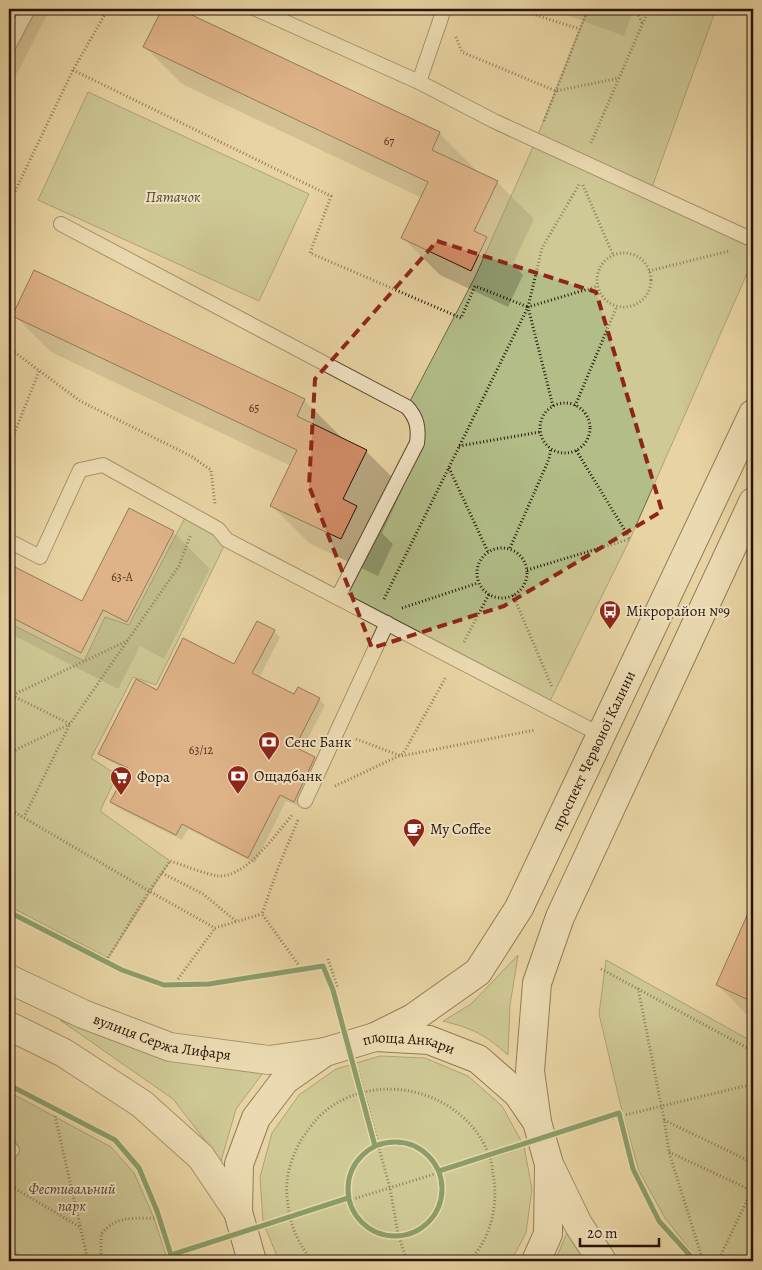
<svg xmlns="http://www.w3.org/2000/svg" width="762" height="1270" font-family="Alegreya,serif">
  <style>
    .green { fill: #b2bd88; stroke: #6c6848 }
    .shadow { fill: #0003 }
    .building { fill: #d28c67; stroke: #261309 }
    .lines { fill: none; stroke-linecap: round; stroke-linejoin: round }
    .service-casing { stroke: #56432f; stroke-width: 16 }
    .tertiary-casing { stroke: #56432f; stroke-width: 30 }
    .secondary-casing { stroke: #261309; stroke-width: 30 }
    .path { stroke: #261309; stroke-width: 3; stroke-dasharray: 1 2.5; stroke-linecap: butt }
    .service { stroke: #f0e2c3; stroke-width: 14 }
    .tertiary { stroke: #f0e2c3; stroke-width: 28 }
    .secondary { stroke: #f0e2c3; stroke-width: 28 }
    .cycleway-casing { stroke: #f0e2c3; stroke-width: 8 }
    .cycleway { stroke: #1b5e20; stroke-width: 5 }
    .marked { fill: none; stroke: #8f2418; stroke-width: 4; stroke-dasharray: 10 6; stroke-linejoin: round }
    .labels { text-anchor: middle; stroke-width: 4; stroke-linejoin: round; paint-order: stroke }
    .number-label { font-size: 12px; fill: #513120 }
    .park-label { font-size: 15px; font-style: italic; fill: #50462f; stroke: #f0e2c3 }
    .poi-label { font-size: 15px; fill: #261309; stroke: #f0e2c3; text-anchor: start }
    .street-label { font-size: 15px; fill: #261309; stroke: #f0e2c3 }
  </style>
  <rect width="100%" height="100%" fill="#e8d3a2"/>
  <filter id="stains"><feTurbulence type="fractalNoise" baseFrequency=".004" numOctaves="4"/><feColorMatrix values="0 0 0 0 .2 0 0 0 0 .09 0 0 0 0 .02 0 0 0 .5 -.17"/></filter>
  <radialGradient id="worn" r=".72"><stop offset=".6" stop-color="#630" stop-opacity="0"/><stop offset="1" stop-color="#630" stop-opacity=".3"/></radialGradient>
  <g class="green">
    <path d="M588,9H716L651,190L753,239V260L630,539L547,707L338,597L417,443L407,407L475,277L536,140Z"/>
    <path d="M88,92L309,194L259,301L38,200Z"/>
    <path d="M188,512L227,540L156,685L133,677L91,758L117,775L100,811L170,861L108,958L9,906V623L84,661L105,617L129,625Z"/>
    <path d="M518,955L510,1005L508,1055C484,1034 474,1029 443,1021L471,1004Z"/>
    <path d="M606,960L753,1042V1261H699L665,1218L639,1171L623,1115L599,1014Z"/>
    <path d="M60,1020L119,1043L192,1063L268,1066L236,1109L221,1161L173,1099Z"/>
    <path d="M380,1056L425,1058L468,1076L502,1106L524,1146L532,1189L526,1233L511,1261H279L263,1222L260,1177L272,1133L299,1095L336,1069Z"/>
    <path d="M9,1092L111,1147L134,1173L154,1218L168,1261H9V1161L12,1150L9,1148Z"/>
    <path d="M569,1228L586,1261H555Z"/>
  </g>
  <g class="shadow">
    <path d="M9,9H50L9,89Z"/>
    <path d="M163,9H176L439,133L476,170L475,172L497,182L534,219L513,264L523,275L508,307L440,275L403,238L422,198L182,84L145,47Z"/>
    <path d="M550,9H634L624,36Z"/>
    <path d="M14,315L304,400L341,437V439L366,451L403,488L382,533L393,544L378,576L309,543L272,506L291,466L51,352Z"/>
    <path d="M173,532L210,569L164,659L140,646L118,689L9,633V565L82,603Z"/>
    <path d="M274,631L280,637L259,678L294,696L319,699L325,705L301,752L315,758L321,764L300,807L286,801L255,863L188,829L182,840L118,808L112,802L128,771L106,759L100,753L157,691L235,665Z"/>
    <path d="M742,931L753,937V1021L718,985Z"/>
    <path d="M9,1244L26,1261H9Z"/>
  </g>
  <g class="building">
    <path d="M162,9H179L440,132L432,150L498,181L474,231L487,237L471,271L401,238L428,182L143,47Z"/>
    <path d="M34,270L305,399L297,416L367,450L343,499L357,506L341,539L270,506L297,450L12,316Z"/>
    <path d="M129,508L174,531L127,622L103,610L81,653L9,616V564L82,601Z"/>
    <path d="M257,621L275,630L252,673L294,694L298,687L320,698L295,747L315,757L294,802L280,795L248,858L182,824L176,835L110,802L128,768L98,754L136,679L157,690L183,638L234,664Z"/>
    <path d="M753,902V1002L716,985Z"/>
  </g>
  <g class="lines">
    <g class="service-casing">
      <g id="service">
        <path d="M256,9L419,82L494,121L753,240"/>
        <path d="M9,45L28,9"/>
        <path d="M419,82L444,9"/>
        <path d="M61,224L407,407C417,418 419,428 417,443L338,597"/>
        <path d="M9,541L40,557L80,470L103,465L218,529L227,540L601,735"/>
        <path d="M305,801L387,623"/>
        <path d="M9,1148L12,1150"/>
      </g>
    </g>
    <g class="tertiary-casing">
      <g id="tertiary">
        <path id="s1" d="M9,979L83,1014L170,1047L269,1060L325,1052"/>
        <path d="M9,1026L64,1053L142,1104L201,1157L238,1212"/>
        <path d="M549,1164L578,1224L602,1261"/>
      </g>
    </g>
    <g class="secondary-casing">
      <g id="secondary">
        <path id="s2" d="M375,1037L413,1018L478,972L519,908L753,414"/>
        <path d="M537,1122L530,1071L537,983L560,917L753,502"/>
        <path id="s3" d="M252,1261L238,1212L239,1164L256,1118L285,1080L325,1052L375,1037L429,1040L478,1059L518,1094L537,1122L549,1164L548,1234L536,1261"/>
      </g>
    </g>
    <g class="path">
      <path d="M516,9L580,29"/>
      <path d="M636,9L642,23"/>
      <path d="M456,37L462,52L556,91L619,78"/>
      <path d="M73,70L331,196L310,253L461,318L475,286L528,307"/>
      <path d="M544,121L588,9"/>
      <path d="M591,143L649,9"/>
      <path d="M583,185L613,255"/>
      <path d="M9,204L73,70L108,9"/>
      <circle cx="624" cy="280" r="27"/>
      <path d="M649,271L729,251"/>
      <path d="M9,348L80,401L191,456L211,470L215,505"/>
      <circle cx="565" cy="428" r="25"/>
      <path d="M553,406L528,307L598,286"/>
      <path d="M575,406L617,306"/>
      <path d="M459,446L540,432"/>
      <path d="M9,447L39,371"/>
      <path d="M449,468L488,552"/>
      <circle cx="502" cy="573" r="25"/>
      <path d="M510,548L549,459L551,448"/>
      <path d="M527,570L630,539L576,450"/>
      <path d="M513,595L552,687"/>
      <path d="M384,599L528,307L542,248L580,183"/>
      <path d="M402,608L478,583"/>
      <path d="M464,642L489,594"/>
      <path d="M9,694L70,724L24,817"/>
      <path d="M13,695L129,640"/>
      <path d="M356,739L401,756L535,730"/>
      <path d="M9,753L70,724L179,566L190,536"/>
      <path d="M335,786L403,754L446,677"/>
      <path d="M9,809L149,891L170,861C183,865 205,874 218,876C246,878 276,834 293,814"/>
      <path d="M162,873L203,894L236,921"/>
      <path d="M108,958L149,891L215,928L262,914"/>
      <path d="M328,959L338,989"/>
      <path d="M298,964L262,914L278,868L298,820"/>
      <path d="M601,969L753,1051"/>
      <path d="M178,979L215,928"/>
      <path d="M638,988L664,1119L669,1152L703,1261"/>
      <path d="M358,1071L390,1188L398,1234L407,1261"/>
      <path d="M55,1116L88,1261"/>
      <path d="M664,1120L753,1163"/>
      <path d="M592,1123L753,1084"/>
      <circle cx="395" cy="1189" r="45"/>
      <path d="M669,1152L753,1191"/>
      <path d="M9,1185L80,1227"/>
      <path d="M272,1224L516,1149"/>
      <path d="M101,1261V1234C118,1215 130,1219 154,1218"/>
      <path d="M174,1261L193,1250"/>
      <path d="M313,1261C296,1242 289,1222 287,1196C285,1178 291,1159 300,1142C308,1129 318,1115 332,1106C386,1070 466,1094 489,1155C492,1161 492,1168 493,1174C499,1204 491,1239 469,1261"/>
      <path d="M718,1261L752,1190"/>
    </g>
    <use href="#service" class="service"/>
    <use href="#tertiary" class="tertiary"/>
    <use href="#secondary" class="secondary"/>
    <g class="cycleway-casing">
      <g id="cycleway">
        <path d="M9,912L122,970L164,985L209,984L323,966L333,990L375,1146"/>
        <path d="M9,1085L115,1140L139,1168L157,1211L171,1255L348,1198"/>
        <circle cx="395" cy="1189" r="47"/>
        <path d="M439,1171L619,1113L633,1169L659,1221L695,1261"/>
      </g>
    </g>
    <use href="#cycleway" class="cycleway"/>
  </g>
  <path d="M0 0H762V1270H0ZM437,241L596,292L662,511L504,606L372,648L309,486L315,379Z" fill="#e8d3a2" fill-opacity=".55" fill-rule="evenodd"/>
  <path class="marked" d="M437,241L596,292L662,511L504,606L372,648L309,486L315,379Z"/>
  <defs>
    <g id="bus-pin" transform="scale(1.125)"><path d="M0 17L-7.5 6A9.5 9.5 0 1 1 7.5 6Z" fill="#8f2418" stroke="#f0e2c3"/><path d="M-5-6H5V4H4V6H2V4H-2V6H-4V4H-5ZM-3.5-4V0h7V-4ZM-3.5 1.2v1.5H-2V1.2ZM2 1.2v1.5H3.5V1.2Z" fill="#fff"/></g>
    <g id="bank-pin" transform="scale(1.125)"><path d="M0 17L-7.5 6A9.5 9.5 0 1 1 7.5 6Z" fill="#8f2418" stroke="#f0e2c3"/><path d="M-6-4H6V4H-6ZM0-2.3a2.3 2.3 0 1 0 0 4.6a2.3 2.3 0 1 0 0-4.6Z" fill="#fff"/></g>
    <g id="supermarket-pin" transform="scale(1.125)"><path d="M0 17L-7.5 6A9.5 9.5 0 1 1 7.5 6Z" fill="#8f2418" stroke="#f0e2c3"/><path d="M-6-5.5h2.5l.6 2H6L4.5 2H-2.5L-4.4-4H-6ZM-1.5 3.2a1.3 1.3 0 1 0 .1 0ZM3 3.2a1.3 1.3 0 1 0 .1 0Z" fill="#fff"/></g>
    <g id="cafe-pin" transform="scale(1.125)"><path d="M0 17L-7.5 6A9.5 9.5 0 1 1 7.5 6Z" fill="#8f2418" stroke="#f0e2c3"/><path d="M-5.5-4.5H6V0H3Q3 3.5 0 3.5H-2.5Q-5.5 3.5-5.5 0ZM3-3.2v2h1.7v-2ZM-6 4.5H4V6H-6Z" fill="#fff"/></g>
  </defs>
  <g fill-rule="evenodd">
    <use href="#bus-pin" x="610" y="611"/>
    <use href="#bank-pin" x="269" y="742"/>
    <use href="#bank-pin" x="238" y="776"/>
    <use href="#supermarket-pin" x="121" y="777"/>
    <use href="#cafe-pin" x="414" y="829"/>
  </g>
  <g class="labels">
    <g class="number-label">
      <text x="389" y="145">67</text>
      <text x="254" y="412">65</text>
      <text x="122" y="581">63-А</text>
      <text x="201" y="754">63/12</text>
    </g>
    <g class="park-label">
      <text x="173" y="202">Пятачок</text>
      <text x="72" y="1194">Фестивальний<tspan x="72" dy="17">парк</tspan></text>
    </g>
    <g class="poi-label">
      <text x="626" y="616">Мікрорайон №9</text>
      <text x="285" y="747">Сенс Банк</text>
      <text x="254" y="781">Ощадбанк</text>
      <text x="137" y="782">Фора</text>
      <text x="430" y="834">My Coffee</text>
    </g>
    <g class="street-label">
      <text dy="5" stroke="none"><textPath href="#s2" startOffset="372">проспект Червоної Калини</textPath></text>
      <text dy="5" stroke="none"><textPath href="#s1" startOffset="165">вулиця Сержа Лифаря</textPath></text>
      <text dy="5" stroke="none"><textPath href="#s3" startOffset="331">площа Анкари</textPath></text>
    </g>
  </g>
  <rect width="762" height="1270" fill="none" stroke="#e8d3a2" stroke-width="30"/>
  <rect x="10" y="10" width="742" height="1250" fill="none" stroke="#261309" stroke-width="2.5"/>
  <rect x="15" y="15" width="732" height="1240" fill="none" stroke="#261309"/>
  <path d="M580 1238v8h79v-8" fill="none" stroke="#261309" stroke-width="2.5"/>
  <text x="587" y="1238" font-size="15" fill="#261309" stroke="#f0e2c3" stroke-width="4" paint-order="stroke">20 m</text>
  <rect width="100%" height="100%" filter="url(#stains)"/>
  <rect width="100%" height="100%" fill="url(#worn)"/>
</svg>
